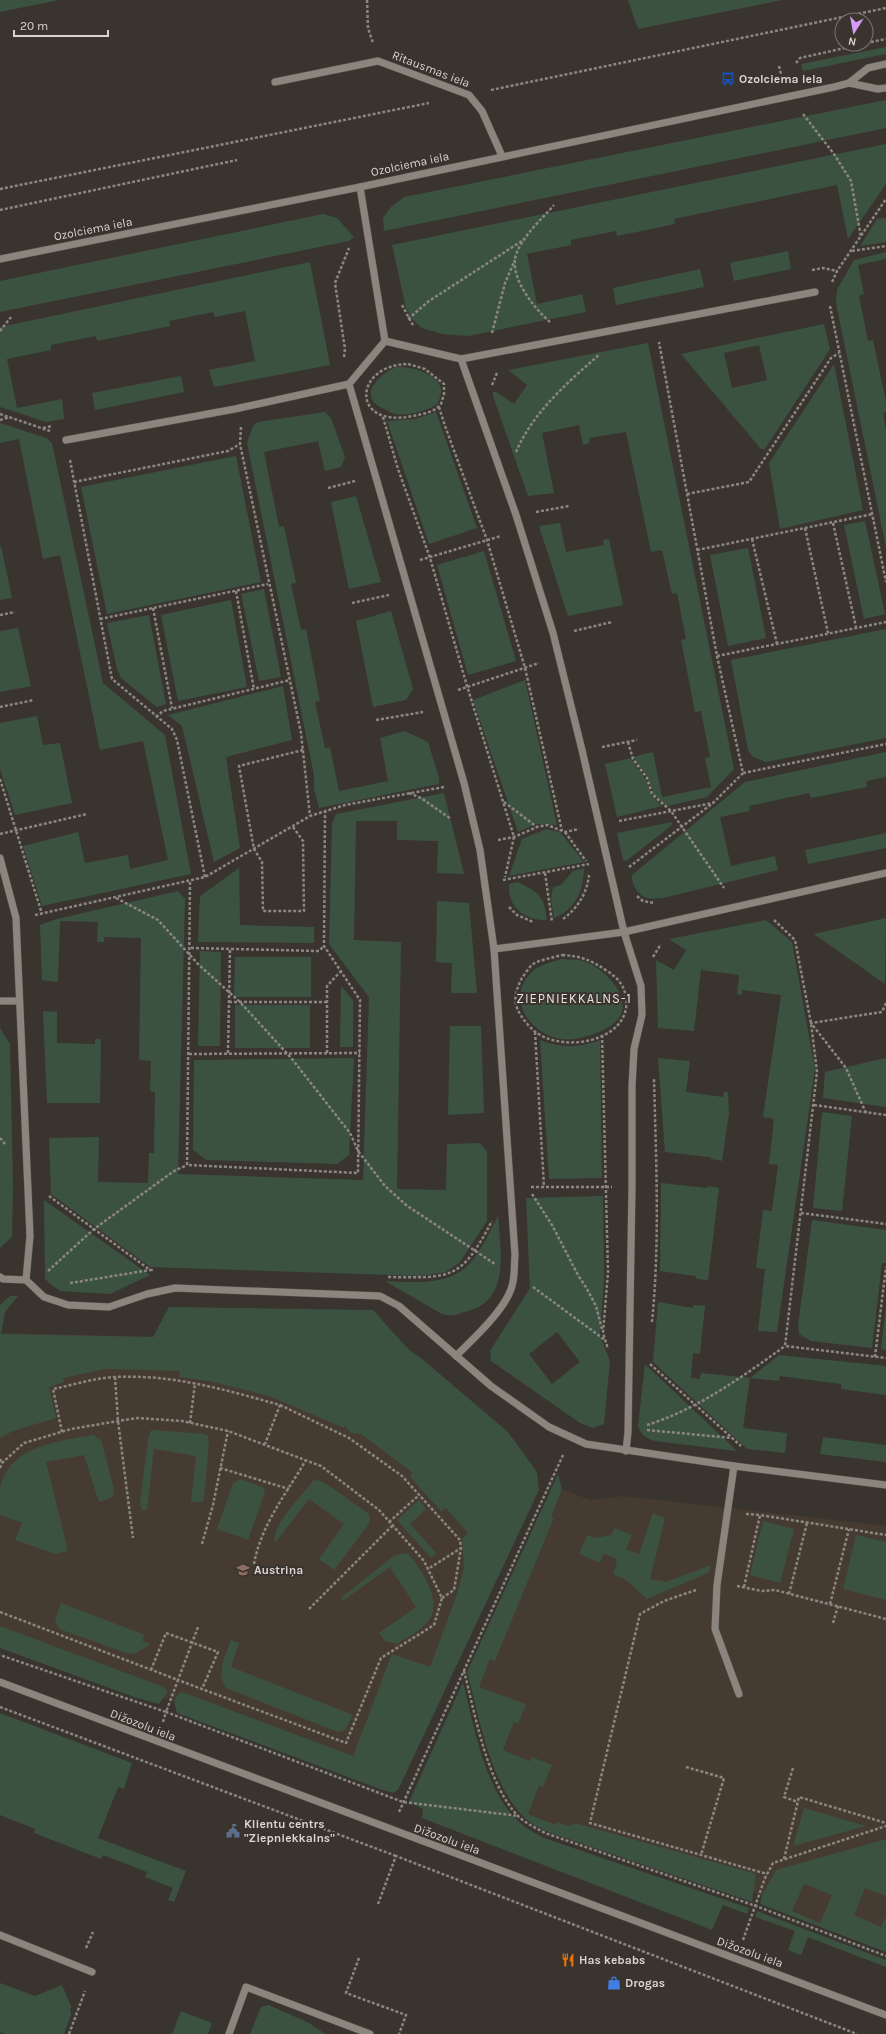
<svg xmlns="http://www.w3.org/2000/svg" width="886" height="2034" font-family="Karla,sans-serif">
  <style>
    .built { fill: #463b31 }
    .green { fill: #3c5241; fill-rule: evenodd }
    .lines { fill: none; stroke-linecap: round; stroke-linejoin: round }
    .minor-casing { stroke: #554f4b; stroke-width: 8 }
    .path { stroke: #8b8681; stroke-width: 2.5; stroke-dasharray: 3 2; stroke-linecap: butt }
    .minor { stroke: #8c857e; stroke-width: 7 }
    .labels { text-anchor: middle; stroke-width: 4; stroke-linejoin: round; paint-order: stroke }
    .street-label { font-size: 12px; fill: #d9d5d2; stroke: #3a342e }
    .poi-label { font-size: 12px; font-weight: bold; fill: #d9d5d2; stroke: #3a342e; text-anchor: start }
    .neighbourhood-label { font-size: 13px; letter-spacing: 1px; fill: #e8e0d9; stroke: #3a342e }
  </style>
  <rect width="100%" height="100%" fill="#3a342e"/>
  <g class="built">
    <path d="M0,1333L403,1343L527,1478L392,1783L0,1636Z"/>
    <path d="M562,1489L590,1500L623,1496L886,1526V1929L828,1905L820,1923L792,1911L794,1907L557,1822L556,1825L528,1814L539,1786L542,1787L532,1757L531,1761L503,1750L514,1722L517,1723L507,1697V1699L479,1687L490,1659L495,1661L554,1518L551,1517Z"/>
  </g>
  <g class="green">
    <path d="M0,0H59L0,12Z"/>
    <path d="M628,0H782L638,29Z"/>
    <path d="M886,47V54L803,71L801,64Z"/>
    <path d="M886,100V128L384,231L383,218L391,207L404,197Z"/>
    <path d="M886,144V184L848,239L837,185L674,219L675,224L617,236L616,231L571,240V245L527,254L537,304L582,294L586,312L468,336L442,334L422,328L414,321L406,308L392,245Z"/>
    <path d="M323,214L337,218L354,237L349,241L0,312V281Z"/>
    <path d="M884,218L886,219V242L860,246L877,219Z"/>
    <path d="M788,251L791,269L734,281L730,263Z"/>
    <path d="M886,252V259L858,265L864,294L859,296L868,341L873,340L886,402V412L883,413L886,430V547L836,303L837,290L854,260Z"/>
    <path d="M310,262L330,365L214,387L209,370L255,361L245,311L215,317L213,312L169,321L170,326L97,341L96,336L51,345V350L7,359L17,408L62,399L64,419L46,422L0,407V327Z"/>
    <path d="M700,269L704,287L616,305L613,288Z"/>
    <path d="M824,324L830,349L765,449H761L681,354ZM759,345L767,380L732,388L724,353Z"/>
    <path d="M648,343L734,769L707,797L667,806L654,795L647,776L633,757L653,752L662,797L711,787L705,758L710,757L701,711L695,712L681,640L686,639L677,593L672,594L662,550L651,552L626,432L589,438L590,443L583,445L579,425L542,433L554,493L528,496L493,396V392H496L514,404L527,385L508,370Z"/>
    <path d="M834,364L863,510L780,529L769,463Z"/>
    <path d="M396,367C409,366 435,372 440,386C443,392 439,399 438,404C425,411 410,416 395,414C391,413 387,410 384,409C356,396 379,375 396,367Z"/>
    <path d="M181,376L184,392L95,410L92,393Z"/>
    <path d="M325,412L331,418L345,457L341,467L325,471L318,441L264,452L279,527L284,526L296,583L291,584L301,630L306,629L320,701L315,702L325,748L330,747L339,791L388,781L380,738L405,731L428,742L439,778V784L319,808L314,789V775L247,443L253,426L258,422Z"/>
    <path d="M436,412L477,528L429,544L387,421L415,419Z"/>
    <path d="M0,423L46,438L52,443L103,683L165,735L191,874L42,906L23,846L78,832L85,863L128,855L130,869L168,860L143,741L100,750L60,555L43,559L19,439L0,443Z"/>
    <path d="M236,456L261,582L107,614L81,487Z"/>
    <path d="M356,496L381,582L349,589L331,502Z"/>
    <path d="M865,521L885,614L864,619L844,525Z"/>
    <path d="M560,523L566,552L604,545L603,540L609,539L623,605L568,616L539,526Z"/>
    <path d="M1,546L12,598L0,600V547Z"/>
    <path d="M748,548L766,638L728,646L710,555Z"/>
    <path d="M484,551L516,661L468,675L437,565Z"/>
    <path d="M264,589L281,677L259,681L241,594Z"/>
    <path d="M231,600L247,687L178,701L161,615Z"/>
    <path d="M391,611L413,689L406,700L373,707L356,621Z"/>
    <path d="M149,615L166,704L157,707L121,678L117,669L107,623Z"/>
    <path d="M18,628L31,686L0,692V631Z"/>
    <path d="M886,629V738L766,762L753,757L748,750L731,660Z"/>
    <path d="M525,680L557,825L536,824L518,832L473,700Z"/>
    <path d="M283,686L292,740L226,757L240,848L214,862L182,726L168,715Z"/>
    <path d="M37,716L43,745L60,743L72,803L15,815L0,769V723Z"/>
    <path d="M886,752V777L866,781L867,787L811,798L809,793L749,806L750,811L720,817L731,866L775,856L778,870L663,898C658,898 651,899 647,898C638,896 631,883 632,875L745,782Z"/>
    <path d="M631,758L646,780L652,796L662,806L617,817L605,764Z"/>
    <path d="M444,793L464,874L437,873L438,841L397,840V821H356L354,940L401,942L397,1189L446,1190L447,1144L480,1143L487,1151V1221L460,1262L446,1272L421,1276L150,1267L51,1194L49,1138L99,1137L98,1182L148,1183L149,1153H154L155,1092L150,1091L151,1061L139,1060L141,938L104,937V942H97L98,922L60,921L58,982L42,980L40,925L57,919L178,891L185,899L178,1174L363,1180L369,997L329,944L332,824L336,814Z"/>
    <path d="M672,822V825L626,861L623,860L617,833Z"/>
    <path d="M546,829L560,832L584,862L509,876L522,839Z"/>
    <path d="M886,833V848L808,864L805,850Z"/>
    <path d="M239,868L240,925L314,927V943L198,942L200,896Z"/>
    <path d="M584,868C584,890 575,910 554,918L551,899L553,887L561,885L573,871Z"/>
    <path d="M518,882C539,893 544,896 547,920C525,921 507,907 509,884Z"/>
    <path d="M437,901L469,903L477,993H451L452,963L436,962Z"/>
    <path d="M886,918L885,984L814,934Z"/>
    <path d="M766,920L792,942L815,1069L777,1332L758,1331L765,1269L756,1268L763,1210L772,1211L778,1165L769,1164L774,1119L763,1117L781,995L742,990V995L737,994L739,975L701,970L694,1031L658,1028L656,960L674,970L686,950L669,939Z"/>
    <path d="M200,951L221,952L220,1046H198Z"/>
    <path d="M235,957H311V997H234Z"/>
    <path d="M562,959C568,960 575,959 580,960C607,967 644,1008 607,1028C594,1035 576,1041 561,1039C528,1034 504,995 534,970C541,964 553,962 562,959Z"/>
    <path d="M341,986L353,1000V1047H340Z"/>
    <rect x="235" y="1005" width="75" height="43"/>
    <path d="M43,1011L57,1012V1043L95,1044V1039H101L100,1103H47Z"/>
    <path d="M450,1026H481L484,1113L448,1115Z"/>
    <path d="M0,1028L10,1044L13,1187L12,1237L0,1248Z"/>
    <path d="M540,1040C560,1048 579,1048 600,1040L602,1178L549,1179Z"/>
    <path d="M354,1058L349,1155L337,1164L206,1160L193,1150L194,1060Z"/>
    <path d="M658,1058L690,1061L686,1092L723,1097L724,1092H728L729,1113L722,1161L711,1159V1157H709L665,1152Z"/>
    <path d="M886,1058V1107L823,1098L825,1072Z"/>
    <path d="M822,1112L852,1116L842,1211L813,1208Z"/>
    <path d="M661,1183L707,1188L708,1186L719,1188L708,1280L697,1279L695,1276L660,1271Z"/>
    <path d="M603,1196L604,1278L600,1336L610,1361L604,1424L593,1428L580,1423L491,1361L490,1351L530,1288L526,1198ZM557,1332L580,1362L552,1384L529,1354Z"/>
    <path d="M44,1200L150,1275L110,1294L60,1291L53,1286L45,1279Z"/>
    <path d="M498,1216C500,1249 511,1300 468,1311C458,1314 452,1317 442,1314L385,1281C412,1282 443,1286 465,1268C478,1258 490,1231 498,1216Z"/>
    <path d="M812,1220L886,1230V1263H882L872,1348L811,1341L799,1334L798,1326Z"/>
    <path d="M10,1296H18L5,1312L1,1334L153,1337L169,1307L373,1310L409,1350L422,1359L508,1432L537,1472L539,1490L398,1790L393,1793L380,1789L177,1713L174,1701L179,1693L182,1692L353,1756L392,1654L430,1667L456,1597L464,1568L462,1539L468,1533L446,1508L441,1511L410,1477L413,1473L361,1434L351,1433L344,1425V1428L269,1396L209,1381L179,1377L180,1371L105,1369L63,1378L64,1382L49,1387L56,1418L13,1431L0,1438V1305Z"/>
    <path d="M658,1302L693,1308V1305L705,1306L700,1354L693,1353L691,1378L700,1379L701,1373L750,1378L779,1355L886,1366V1395L841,1389V1384L780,1376L779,1381L750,1378L743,1428L787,1433L785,1453L747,1449L653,1362Z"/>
    <path d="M886,1305V1350L881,1349Z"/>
    <path d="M645,1364L737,1451L654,1441C646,1438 641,1435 638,1426Z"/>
    <path d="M152,1430L204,1434L208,1436L209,1442L204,1499L202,1502H191L196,1456L154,1449L147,1510H142L140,1503L148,1439L150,1432Z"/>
    <path d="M93,1435L101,1440L114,1489L113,1497L99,1502L84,1455L46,1462L68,1551L55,1554L15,1540L22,1523L0,1515C0,1507 0,1499 0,1491C5,1447 58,1441 93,1435Z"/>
    <path d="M823,1437L886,1445V1462L820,1454Z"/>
    <path d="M558,1474L562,1489L551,1517L554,1518L495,1661L490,1659L479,1687L526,1704L518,1724L514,1722L503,1750L530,1761L532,1757L552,1765L543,1787L539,1786L528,1814L556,1825L557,1822L570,1826L575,1823L756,1874L752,1902L548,1832C541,1828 532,1825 527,1820C491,1789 479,1716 467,1672Z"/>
    <path d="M241,1479L264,1488L265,1492L248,1540L217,1529L233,1483Z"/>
    <path d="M318,1480L328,1485L368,1513L370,1517L369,1524L334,1570L319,1559L344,1524L309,1499L275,1543C271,1526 302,1495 313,1481Z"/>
    <path d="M419,1500L426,1509L410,1524L436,1553L431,1558L397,1520Z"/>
    <path d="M653,1513L665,1518L650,1579L666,1582L711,1565L710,1572L647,1599L626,1580L613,1574L617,1564L616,1563L617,1559L605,1554L601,1556L602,1558L600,1563L579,1554L587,1535L595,1538L611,1535L615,1528L632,1535L626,1549L639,1554Z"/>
    <path d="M763,1521L794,1529L780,1583L750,1575Z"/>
    <path d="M856,1535L886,1542V1600L843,1589Z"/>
    <path d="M407,1553C420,1566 441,1599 431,1617C425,1629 407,1637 397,1644L385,1641L379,1633L416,1607L390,1567L341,1602L342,1597L395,1555Z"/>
    <path d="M61,1603L145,1635L142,1641L149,1643L148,1646L134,1654L126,1653L59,1629L55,1620Z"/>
    <path d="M0,1626L161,1686L166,1689L167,1693L159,1704L137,1698L0,1648Z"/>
    <path d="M231,1640L239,1643L231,1667L353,1715L345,1730L338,1732L226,1688C215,1674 226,1655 231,1640Z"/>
    <path d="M463,1682C474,1726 484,1788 518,1821C525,1828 535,1833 544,1838L749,1908L747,1914L723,1905L712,1930L422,1818L423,1809L409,1802Z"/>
    <path d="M0,1713L132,1763L124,1789L118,1787L98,1838L186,1871L174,1902L168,1900L173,1888L145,1877L147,1872L103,1855L101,1859L34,1833L35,1829L0,1815Z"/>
    <path d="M804,1808L866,1826L793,1846Z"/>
    <path d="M886,1839V1896L865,1888L854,1915L881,1927L886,1916V1952L760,1904L762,1895L776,1870ZM804,1884L832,1895L820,1923L792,1911Z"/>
    <path d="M757,1911L886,1960V1967L808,1937L801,1955L788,1950L795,1931L755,1917Z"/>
    <path d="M0,1983L35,1996L62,1985L72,2008H70L71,2015L64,2034H5L0,2032Z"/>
    <path d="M269,2005L309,2023L325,2034H250L261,2007Z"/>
    <path d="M181,2011L212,2023L208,2034H172Z"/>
  </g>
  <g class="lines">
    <g class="minor-casing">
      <g id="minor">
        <path d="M275,82L378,61L469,95L482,111L502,156"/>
        <path d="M849,83L878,89L886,88"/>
        <path d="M360,187L385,341L349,384L464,783L480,850L494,949L515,1255C514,1266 515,1276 512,1286C506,1309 473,1339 456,1356"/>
        <path d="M0,259L360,187L834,87L849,83L868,68L886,64"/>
        <path d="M385,341L461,359L516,515L553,633L582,750L624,932L641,986L642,1015L634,1049L632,1086V1187L628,1432L626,1451"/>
        <path d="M461,359L815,292"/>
        <path d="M66,440L235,409L349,384"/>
        <path d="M0,858L16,918L30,1236L26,1280L44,1297L68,1305L109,1307L147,1294L175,1288L380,1296L399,1306L491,1386L549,1427L586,1444L734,1466L886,1485"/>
        <path d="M494,949L624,932L886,873"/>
        <path d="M0,1001H18"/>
        <path d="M0,1277L3,1279L26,1280"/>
        <path d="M734,1466L717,1585L715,1629L739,1694"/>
        <path d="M0,1682L886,2015"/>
        <path d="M0,1935L92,1972"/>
        <path d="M229,2034L246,1987L370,2034"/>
      </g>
    </g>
    <g class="path">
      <path d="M367,0L368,28L373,43"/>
      <path d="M866,43L886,39"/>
      <path d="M796,63L800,58L863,44"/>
      <path d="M779,66L782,78"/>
      <path d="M491,90L886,8"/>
      <path d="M803,114L834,154L851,181L861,237"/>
      <path d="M0,189L429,103"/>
      <path d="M0,210L237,160"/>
      <path d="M852,251L886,246"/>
      <path d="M812,270L823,268L837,271"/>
      <path d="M832,282L837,271L886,199"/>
      <path d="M402,305L414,327"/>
      <path d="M830,306L886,582"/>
      <path d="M408,319L429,301L525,239"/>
      <path d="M550,322C535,309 512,281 515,259C518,240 542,219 554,205"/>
      <path d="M0,331L11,317"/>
      <path d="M492,333L505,283L515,260"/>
      <path d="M344,357L345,349L335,283L349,248"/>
      <path d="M408,364L425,369L444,384V394L441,404C435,412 423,414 413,416C350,429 353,365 408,364Z"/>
      <path d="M492,385L497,373"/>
      <path d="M439,407L445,426L487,540L525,668L562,831"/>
      <path d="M0,414L50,431"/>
      <path d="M383,417L398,469L430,558L467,686L514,837L505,877"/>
      <path d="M0,420L10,417"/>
      <path d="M241,427L240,444L301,733L310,816"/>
      <path d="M43,428L52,426"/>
      <path d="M516,452C533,412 568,382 600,354"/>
      <path d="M70,460L112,679L172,729L177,740L205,877"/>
      <path d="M74,482L228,451L240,444"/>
      <path d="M328,488L355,481"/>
      <path d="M687,494L749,482L831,358L839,353"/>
      <path d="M536,512L569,506"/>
      <path d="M833,523L856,627"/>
      <path d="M805,528L828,633"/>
      <path d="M752,539L777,644"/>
      <path d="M697,550L873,514"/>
      <path d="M420,560L501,536"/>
      <path d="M236,591L254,689"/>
      <path d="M352,603L389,595"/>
      <path d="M153,608L172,708"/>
      <path d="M0,615L15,612"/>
      <path d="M100,619L268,584"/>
      <path d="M574,631L612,622"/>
      <path d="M717,656L886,622"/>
      <path d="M458,690L539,663"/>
      <path d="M0,707L34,700"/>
      <path d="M156,717L163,711L290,680"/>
      <path d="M376,720L423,712"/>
      <path d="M628,742L633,759L647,778L652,794L671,811L724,888"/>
      <path d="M602,747L637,740"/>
      <path d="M743,773L886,744"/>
      <path d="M0,779L42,914"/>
      <path d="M409,793L421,798L451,819"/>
      <path d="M504,802L537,827"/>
      <path d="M619,821L713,803"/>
      <path d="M293,827L303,841L304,911H263L262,862L254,849L239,766L303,750"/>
      <path d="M565,832L586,861"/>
      <path d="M0,834L87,814"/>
      <path d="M498,840L514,837L537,827L547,825L565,832L579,829"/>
      <path d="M629,867L713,803L743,773L717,656L659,342"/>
      <path d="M545,873L552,922"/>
      <path d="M503,880L589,864"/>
      <path d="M190,882L187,1165L358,1173L360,1000L324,946L325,811"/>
      <path d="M637,896L643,901L654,903"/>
      <path d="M116,898L158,920L199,965L240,1002L292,1059L350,1133L358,1151L385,1186L406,1205L495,1264"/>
      <path d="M509,907L517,915L533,922"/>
      <path d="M35,915L205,877L310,816L345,805L444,787"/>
      <path d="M563,919C578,908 587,893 589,875"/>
      <path d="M774,920L795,940L811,1023L817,1072L785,1346L886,1358"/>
      <path d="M191,948L319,951L324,946"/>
      <path d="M562,955C581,956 591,960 607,971C617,977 624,985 626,997C633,1043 556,1056 530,1027C514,1009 511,999 522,978C525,974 529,967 533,964C542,959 552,958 562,955Z"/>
      <path d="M653,957L661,944"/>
      <path d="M229,1002H327"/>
      <path d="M535,1032L544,1187"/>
      <path d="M602,1035L608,1272L603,1333L608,1349"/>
      <path d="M228,1053L230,949"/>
      <path d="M327,1053V986L341,971"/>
      <path d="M189,1054L360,1053"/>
      <path d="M814,1105L886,1115"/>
      <path d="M866,1113L846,1068L811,1023L882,1012L886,1003"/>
      <path d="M0,1138L5,1144"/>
      <path d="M531,1187H612"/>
      <path d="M532,1194L552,1225L578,1275L587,1289L596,1306L602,1329"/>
      <path d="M49,1196L150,1270H153"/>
      <path d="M801,1213L886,1224"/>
      <path d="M48,1271L94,1229L174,1171L187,1165"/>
      <path d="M388,1277C452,1278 461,1280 492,1221"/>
      <path d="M70,1283L150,1270"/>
      <path d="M533,1287L605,1340"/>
      <path d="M652,1322C660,1242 656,1160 654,1079"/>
      <path d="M875,1357L886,1267"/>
      <path d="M650,1364L741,1446"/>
      <path d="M115,1377L118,1421L133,1538"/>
      <path d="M280,1405L349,1438L402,1476L460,1540L461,1548L428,1569"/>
      <path d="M190,1423L195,1383"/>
      <path d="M647,1425C698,1409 742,1377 785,1346"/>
      <path d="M647,1430L732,1438"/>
      <path d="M62,1432L53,1389C73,1385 94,1378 115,1377C172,1374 226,1390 280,1405L265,1444"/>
      <path d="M0,1459L2,1463"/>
      <path d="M0,1468L2,1463L24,1443L71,1429L118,1421L138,1418L182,1421L228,1431L321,1466L379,1510L424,1561L442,1598L434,1625L381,1658L346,1743L178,1680L198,1627"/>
      <path d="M220,1468L289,1489"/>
      <path d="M746,1514L760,1515"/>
      <path d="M389,1522L419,1495"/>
      <path d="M202,1544L213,1505L228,1431"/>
      <path d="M254,1564C261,1525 286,1494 306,1460"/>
      <path d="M737,1586L762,1591L775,1590L886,1619"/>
      <path d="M744,1587L760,1515L886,1535"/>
      <path d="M696,1590L664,1601L640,1614L590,1823L767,1874"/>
      <path d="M789,1594L807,1523"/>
      <path d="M442,1598L454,1590L461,1548"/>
      <path d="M830,1604L849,1529"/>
      <path d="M309,1609L392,1526"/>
      <path d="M0,1612L178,1680L166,1712L0,1655"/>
      <path d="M833,1623L838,1606"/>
      <path d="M151,1670L166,1633L218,1652L202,1689"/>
      <path d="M464,1671C475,1713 487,1785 519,1817C527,1824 536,1828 545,1833L756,1906L886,1956"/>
      <path d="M0,1707L396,1856"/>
      <path d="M163,1722L166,1712L403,1802L519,1816"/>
      <path d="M686,1767L724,1778L701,1855"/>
      <path d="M793,1768L784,1797L798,1802"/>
      <path d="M399,1812L563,1455"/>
      <path d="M784,1859L799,1797L886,1823"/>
      <path d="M378,1904L396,1856L857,2034"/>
      <path d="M743,1940L765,1878L773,1863L886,1826"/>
      <path d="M86,1948L93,1932"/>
      <path d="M359,1958L346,1993L406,2015L399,2034"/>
      <path d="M69,2034L85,1991"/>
    </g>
    <use href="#minor" class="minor"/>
  </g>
  <defs>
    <g id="bus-bare" transform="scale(1.08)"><path d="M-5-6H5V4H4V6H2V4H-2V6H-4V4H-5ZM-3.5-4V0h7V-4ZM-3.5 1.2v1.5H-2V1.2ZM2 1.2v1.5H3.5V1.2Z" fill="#1a4fb4" stroke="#3a342e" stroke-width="2.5" paint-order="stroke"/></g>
    <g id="school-bare" transform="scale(1.08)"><path d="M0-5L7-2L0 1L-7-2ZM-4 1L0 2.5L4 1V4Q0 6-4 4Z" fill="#8d6e63" stroke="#3a342e" stroke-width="2.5" paint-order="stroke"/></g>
    <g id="civic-bare" transform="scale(1.08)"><path d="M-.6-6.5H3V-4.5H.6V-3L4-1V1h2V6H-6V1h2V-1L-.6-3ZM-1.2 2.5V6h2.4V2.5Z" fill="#5c6f8a" stroke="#3a342e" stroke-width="2.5" paint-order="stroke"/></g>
    <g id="restaurant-bare" transform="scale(1.08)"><path d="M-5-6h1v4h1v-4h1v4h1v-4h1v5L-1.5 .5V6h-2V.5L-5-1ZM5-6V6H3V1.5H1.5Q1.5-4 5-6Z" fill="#e8710a" stroke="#3a342e" stroke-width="2.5" paint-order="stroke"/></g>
    <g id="shop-bare" transform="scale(1.08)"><path d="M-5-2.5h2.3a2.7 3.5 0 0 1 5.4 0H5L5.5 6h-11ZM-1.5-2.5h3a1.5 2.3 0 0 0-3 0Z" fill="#3f7fe0" stroke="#3a342e" stroke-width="2.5" paint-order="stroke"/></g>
  </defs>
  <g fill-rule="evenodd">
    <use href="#bus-bare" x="728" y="79"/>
    <use href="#school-bare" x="243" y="1570"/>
    <use href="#civic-bare" x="233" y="1831"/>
    <use href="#restaurant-bare" x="568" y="1960"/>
    <use href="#shop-bare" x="614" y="1983"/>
  </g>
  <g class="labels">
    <g class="street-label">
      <text transform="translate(431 69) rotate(21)" y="4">Rītausmas iela</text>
      <text transform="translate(410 164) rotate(-12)" y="4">Ozolciema iela</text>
      <text transform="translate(93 229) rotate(-11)" y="4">Ozolciema iela</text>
      <text transform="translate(143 1725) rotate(21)" y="4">Dižozolu iela</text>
      <text transform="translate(447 1839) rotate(20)" y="4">Dižozolu iela</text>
      <text transform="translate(750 1952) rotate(20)" y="4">Dižozolu iela</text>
    </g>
    <g class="poi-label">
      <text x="739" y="83">Ozolciema iela</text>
      <text x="254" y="1574">Austriņa</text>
      <text x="244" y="1828">Klientu centrs<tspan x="244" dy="14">"Ziepniekkalns"</tspan></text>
      <text x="579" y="1964">Has kebabs</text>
      <text x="625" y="1987">Drogas</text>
    </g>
    <g class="neighbourhood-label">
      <text x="574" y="1003">ZIEPNIEKKALNS-1</text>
    </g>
  </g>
  <g transform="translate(854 32) rotate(191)"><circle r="19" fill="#3a342e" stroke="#7a7470"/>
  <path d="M0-3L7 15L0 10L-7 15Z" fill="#d69bf9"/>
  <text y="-6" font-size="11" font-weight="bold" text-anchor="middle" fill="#d9d5d2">N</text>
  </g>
  <path d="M14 30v6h94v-6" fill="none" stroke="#d9d5d2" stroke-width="2"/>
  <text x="20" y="30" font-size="12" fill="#d9d5d2" stroke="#3a342e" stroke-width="3" paint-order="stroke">20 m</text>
</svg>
